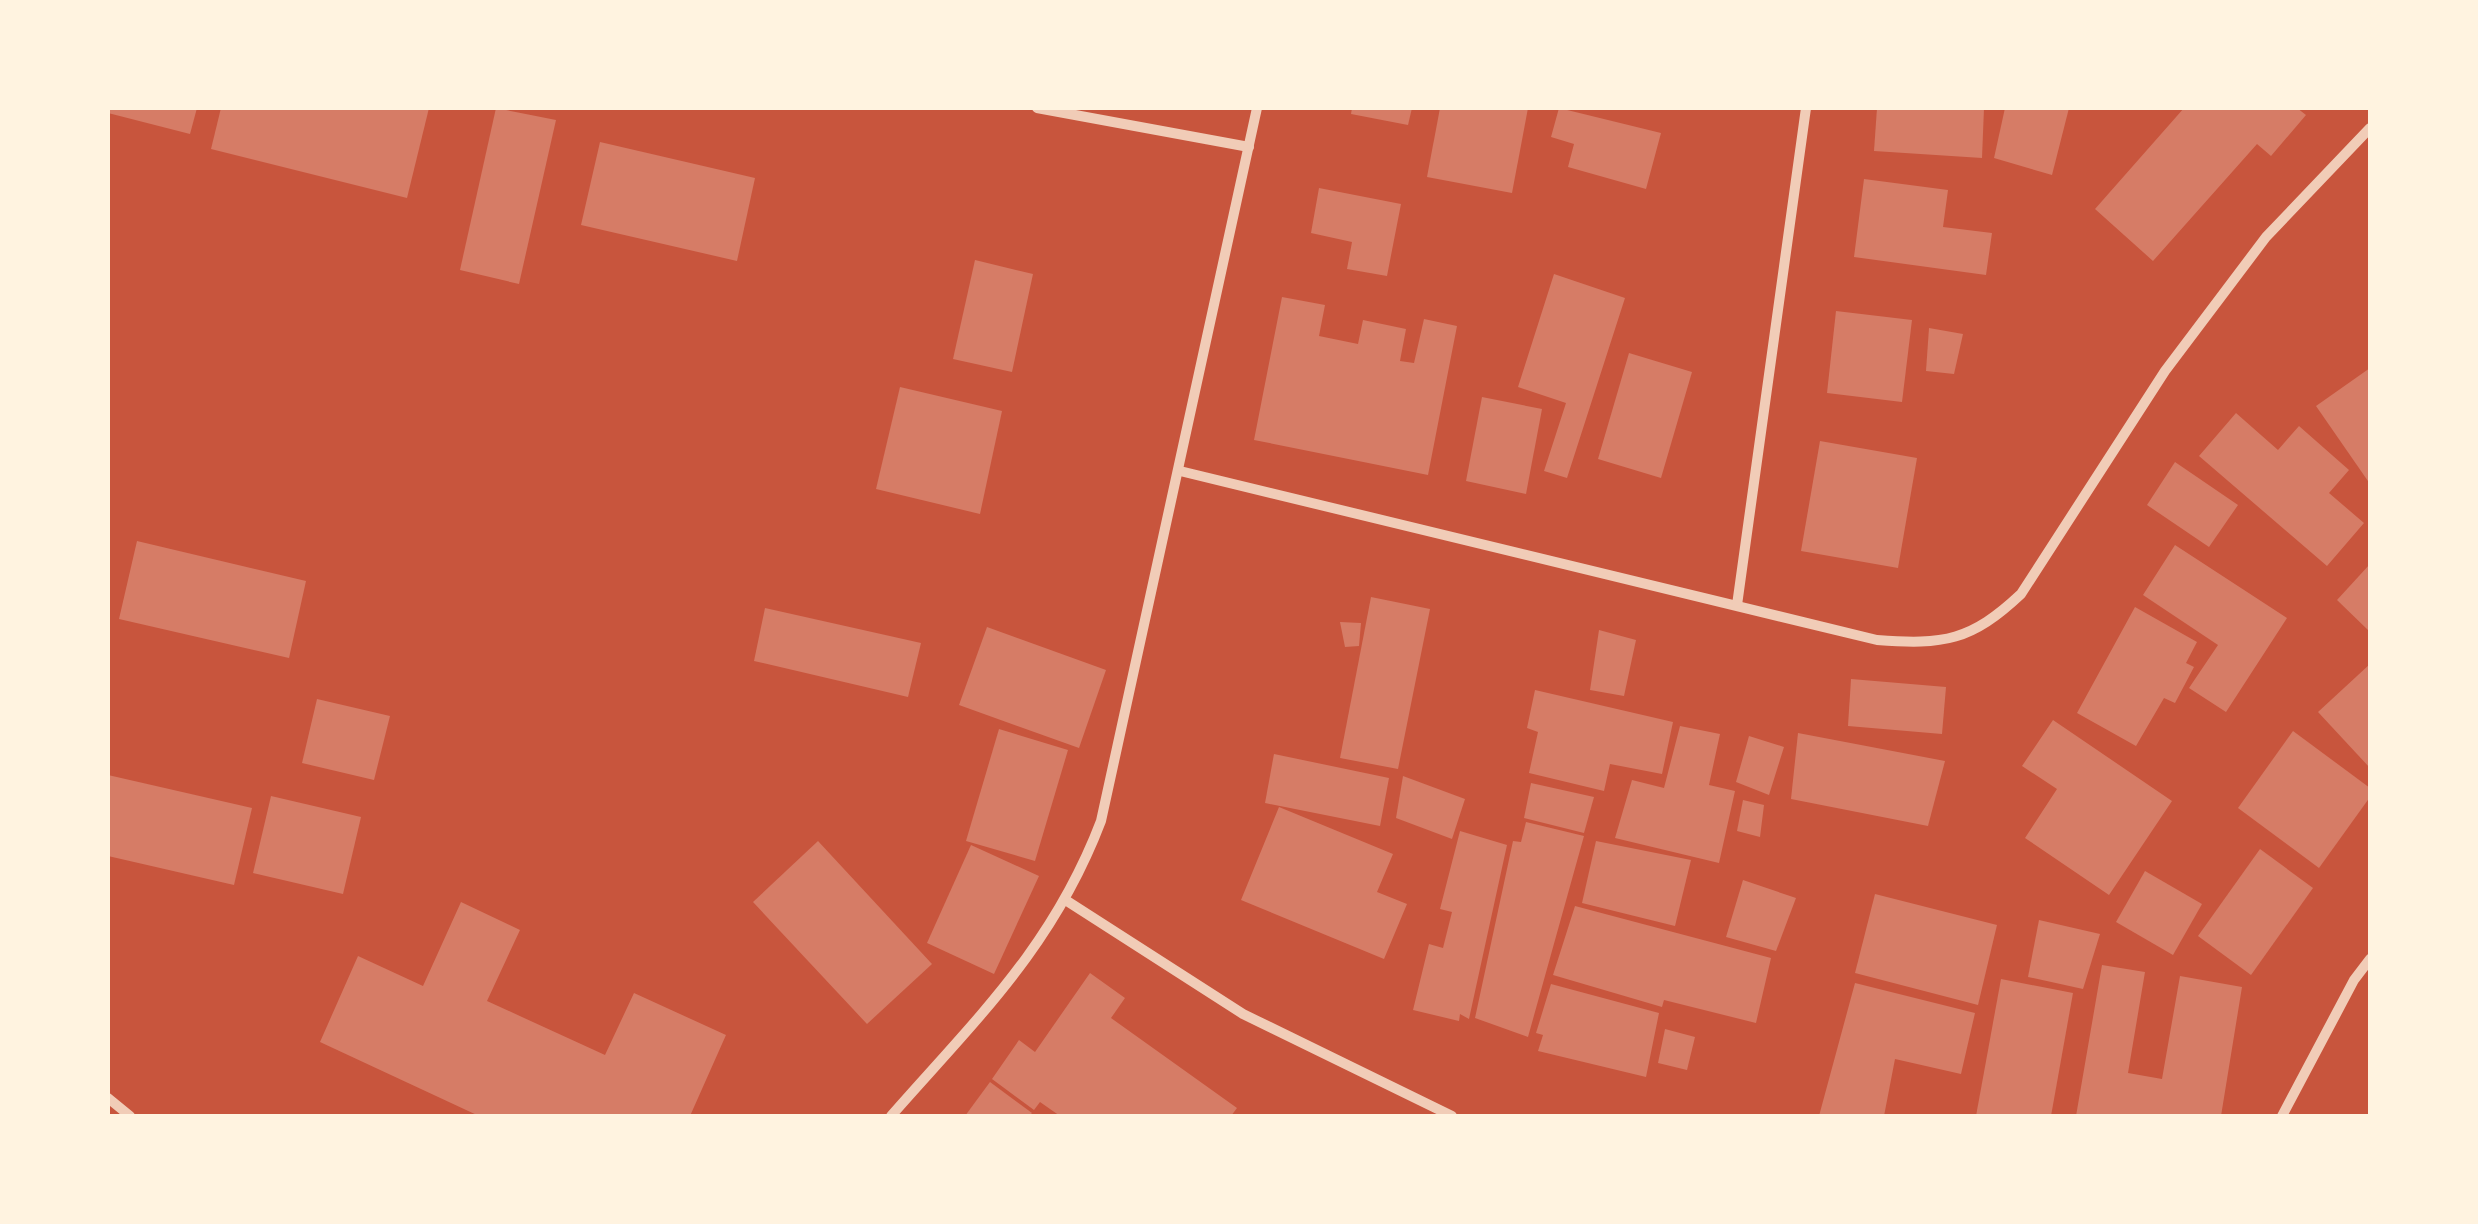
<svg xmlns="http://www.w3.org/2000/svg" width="2478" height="1224" font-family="'Varela Round',sans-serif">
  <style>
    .building { fill: #d67c66 }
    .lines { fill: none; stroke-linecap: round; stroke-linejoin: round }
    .minor { stroke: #f1ccb7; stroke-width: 10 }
  </style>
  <rect width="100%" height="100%" fill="#c8553d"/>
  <g class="building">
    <path d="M108,108H197L190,134L108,113Z"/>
    <path d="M221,108H429L407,198L211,149Z"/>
    <path d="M496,108L556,120L519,284L460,270Z"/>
    <path d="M1352,108H1412L1408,125L1351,114Z"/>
    <path d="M1440,108H1528L1512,193L1427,177Z"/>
    <path d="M1559,108L1661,133L1646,189L1568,167L1574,144L1551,137Z"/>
    <path d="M1877,108H1984L1982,158L1874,151Z"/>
    <path d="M2005,108H2069L2052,175L1994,158Z"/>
    <path d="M2184,108H2297L2306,115L2271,156L2257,144L2153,261L2095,209Z"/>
    <path d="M600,142L755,178L737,261L581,225Z"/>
    <path d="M1864,179L1948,190L1943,227L1992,233L1986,275L1854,257Z"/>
    <path d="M1319,188L1401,204L1387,276L1347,269L1352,242L1311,233Z"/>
    <path d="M975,260L1033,274L1012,372L953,359Z"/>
    <path d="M1554,274L1625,298L1567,478L1544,471L1566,403L1518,387Z"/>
    <path d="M1282,297L1325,305L1319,336L1358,344L1363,320L1406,329L1400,361L1414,363L1424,319L1457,326L1428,475L1254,440Z"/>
    <path d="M1836,311L1912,320L1902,402L1827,393Z"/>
    <path d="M1929,328L1963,334L1954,374L1926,371Z"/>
    <path d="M1629,353L1692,372L1661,478L1598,459Z"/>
    <path d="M2370,368V484L2316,406Z"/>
    <path d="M900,387L1002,411L980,514L876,489Z"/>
    <path d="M1482,397L1542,409L1526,494L1466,481Z"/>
    <path d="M2236,413L2278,450L2299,426L2349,470L2329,493L2364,523L2327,566L2199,456Z"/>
    <path d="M1820,441L1917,458L1898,568L1801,551Z"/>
    <path d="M2175,462L2238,505L2209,547L2147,505Z"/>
    <path d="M137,541L306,581L289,658L119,619Z"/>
    <path d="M2175,545L2287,618L2226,712L2189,688L2218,645L2143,595Z"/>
    <path d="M2370,564V632L2337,600Z"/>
    <path d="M1371,597L1430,609L1398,769L1340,758Z"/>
    <path d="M2135,607L2197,642L2186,663L2194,667L2175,703L2164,698L2136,746L2077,713Z"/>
    <path d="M765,608L921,643L908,697L754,661Z"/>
    <path d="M1340,622L1361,623L1359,646L1345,647Z"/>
    <path d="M987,627L1106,670L1079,748L959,705Z"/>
    <path d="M1599,630L1636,640L1624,696L1590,690Z"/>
    <path d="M2370,664V768L2318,712Z"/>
    <path d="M1851,679L1946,687L1942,734L1848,726Z"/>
    <path d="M1535,690L1673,722L1662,774L1610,764L1604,791L1529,773L1538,732L1527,728Z"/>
    <path d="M317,699L390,716L374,780L302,763Z"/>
    <path d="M2053,720L2172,801L2109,895L2025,838L2057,789L2022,766Z"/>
    <path d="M1680,726L1720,734L1709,785L1735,791L1719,863L1615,838L1632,780L1664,788Z"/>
    <path d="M999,729L1068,750L1035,861L966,841Z"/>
    <path d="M2293,731L2370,788V797L2319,868L2238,808Z"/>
    <path d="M1798,733L1945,761L1928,826L1791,799Z"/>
    <path d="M1749,736L1784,747L1769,795L1736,782Z"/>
    <path d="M1274,754L1389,778L1380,826L1265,803Z"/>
    <path d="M108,775L252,808L234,885L108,856Z"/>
    <path d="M1403,776L1465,799L1452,839L1396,818Z"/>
    <path d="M1531,783L1594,797L1584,833L1524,818Z"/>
    <path d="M271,796L361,817L343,894L253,873Z"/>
    <path d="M1743,800L1764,805L1760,837L1737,831Z"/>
    <path d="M1279,807L1393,854L1377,892L1407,904L1384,959L1241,900Z"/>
    <path d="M1526,822L1584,836L1528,1037L1475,1018L1513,841L1521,842Z"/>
    <path d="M1460,831L1507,845L1469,1019L1460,1014L1459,1021L1413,1010L1429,944L1443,948L1452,912L1440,909Z"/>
    <path d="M818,841L932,964L867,1024L753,902Z"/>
    <path d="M1596,841L1691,860L1675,926L1582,903Z"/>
    <path d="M971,845L1039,876L994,974L927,943Z"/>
    <path d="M2260,849L2313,888L2251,975L2198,936Z"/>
    <path d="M2145,871L2202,904L2173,955L2116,922Z"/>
    <path d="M1743,880L1796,898L1776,951L1726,937Z"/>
    <path d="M1875,894L1997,925L1978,1005L1855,973Z"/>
    <path d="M461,902L520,930L487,1001L605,1055L634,993L726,1035L690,1116H479L320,1042L358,956L423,986Z"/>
    <path d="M1575,906L1771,958L1756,1023L1664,1000L1662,1007L1553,975Z"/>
    <path d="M2039,920L2100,934L2083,989L2028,977Z"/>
    <path d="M2102,965L2145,972L2128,1073L2162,1079L2180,976L2242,987L2221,1116H2076Z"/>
    <path d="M1090,973L1125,998L1111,1018L1237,1108L1231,1116H1060L1040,1102L1034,1110L992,1079L1019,1040L1035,1052Z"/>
    <path d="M2001,979L2073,993L2051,1116H1976Z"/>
    <path d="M1855,983L1975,1013L1961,1074L1895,1059L1884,1116H1819Z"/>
    <path d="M1551,984L1659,1013L1646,1077L1538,1051L1543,1035L1536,1033Z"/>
    <path d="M1665,1029L1695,1037L1687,1070L1658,1063Z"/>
    <path d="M990,1082L1032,1113L1029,1116H965Z"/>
  </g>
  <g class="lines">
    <g class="minor">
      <path d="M1037,108L1249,147"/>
      <path d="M1180,471L1877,640C1944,645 1971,641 2021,594L2165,371L2266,237L2370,128"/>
      <path d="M1737,605L1806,108"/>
      <path d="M1067,901L1243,1014L1452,1116"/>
      <path d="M108,1098L130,1116"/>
      <path d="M891,1116C977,1018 1053,947 1101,821L1257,108"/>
      <path d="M2282,1116L2354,980L2370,959"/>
    </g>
  </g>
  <rect width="2478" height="1224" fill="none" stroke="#fff3e0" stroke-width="220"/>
</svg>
